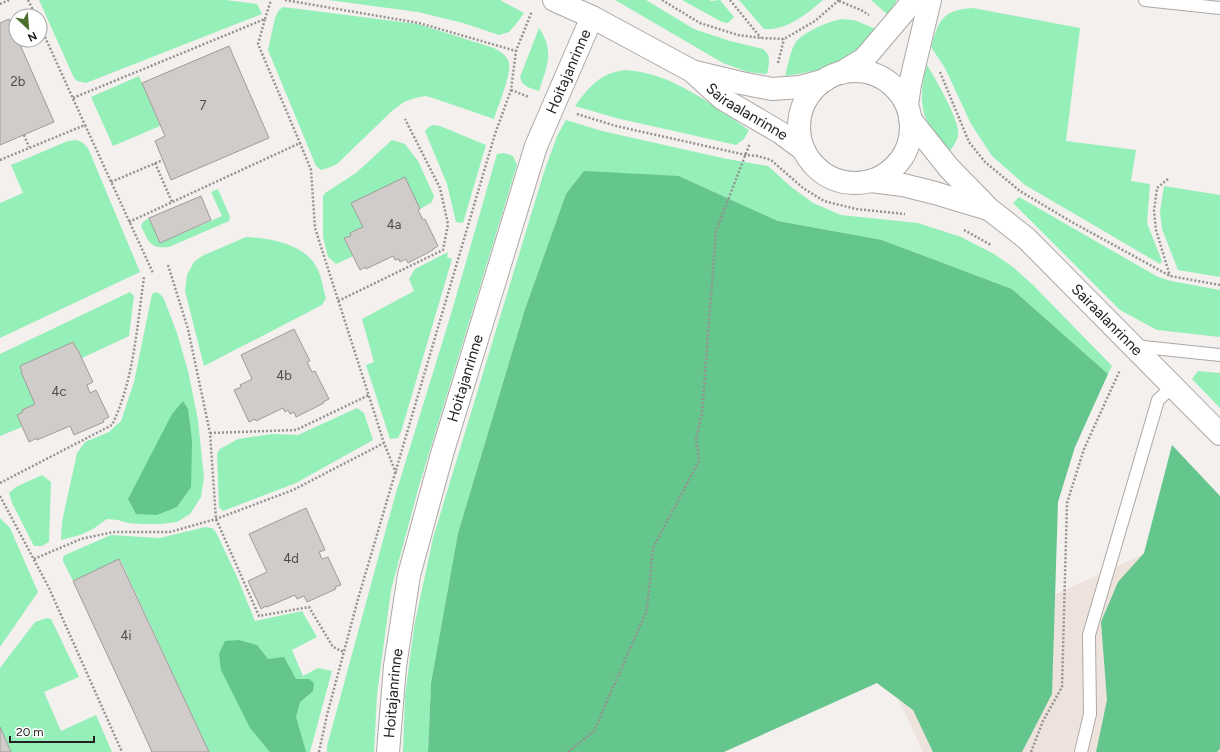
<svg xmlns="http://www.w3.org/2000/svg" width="1220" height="752" font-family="Figtree,sans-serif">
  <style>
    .built { fill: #eee3dc }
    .green { fill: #95efb8 }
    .forest { fill: #64c58d }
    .building { fill: #d0ccca; stroke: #9f9b99 }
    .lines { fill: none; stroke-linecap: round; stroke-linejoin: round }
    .service-casing { stroke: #aca8a6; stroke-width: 14 }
    .minor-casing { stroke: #aca8a6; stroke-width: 24 }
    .path { stroke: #959291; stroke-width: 2.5; stroke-dasharray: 2 2; stroke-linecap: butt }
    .service { stroke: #fff; stroke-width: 12 }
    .minor { stroke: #fff; stroke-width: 22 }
    .labels { text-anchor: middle; stroke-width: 3; stroke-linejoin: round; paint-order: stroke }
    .number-label { font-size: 13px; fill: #4e4b4a }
    .street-label { font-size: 15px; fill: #222020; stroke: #fff }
  </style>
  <rect width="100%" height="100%" fill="#f4f0ee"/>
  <path class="built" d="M1220,519V752H923L886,672Z"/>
  <g class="green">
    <path d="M39,0H226L257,4L262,14L86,83L77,81L74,78Z"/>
    <path d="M328,0H500L524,13L517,23L509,32L499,35L463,23L418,12Z"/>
    <path d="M615,0H646L694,29L730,41L763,49C772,56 769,64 767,74L748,72L723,63Z"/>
    <path d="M682,0H710L711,1L720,0L734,17L728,23L722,22Z"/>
    <path d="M739,0H823C807,14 786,31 764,29Z"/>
    <path d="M871,0H897L888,15Z"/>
    <path d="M283,7L418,24L494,48C500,51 508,56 509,63C511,76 498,106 494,119L433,98L425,96L415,98L404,102L393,110L337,164L331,167L321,170L316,166L268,50L275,18L279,10Z"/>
    <path d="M973,8L1080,28L1066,141L1136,150L1131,181L1150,184L1147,223L1162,261L1160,264L1025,185L992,156L971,124L945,68L931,47C939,20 942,10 973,8Z"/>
    <path d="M841,19L854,20L876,29C869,36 864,44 857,50C836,68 811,72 785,76C788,65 790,51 796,42C805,31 828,22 841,19Z"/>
    <path d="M539,28C555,52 547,66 539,91C531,88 522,87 520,77Z"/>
    <path d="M927,65C935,78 961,122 958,136C957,141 953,146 951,150C945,147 941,142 937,137C919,116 919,91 927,65Z"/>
    <path d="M625,70C671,72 712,105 749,130L744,139L736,145L616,118L575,106C589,87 600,73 625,70Z"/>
    <path d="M139,76L160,126L113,146L91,97Z"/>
    <path d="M566,120L602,131L727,159L768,166L790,186L813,203L841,215L918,223L961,237L994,254L1013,267L1033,285L1112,366L1108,374L1012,289L882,240L778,221L679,176L566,194L525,309L458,533L431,683L428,752H403L405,696L414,627L433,538L544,172L557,136Z"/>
    <path d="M433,125L440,126L486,145L463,223L456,222L447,184L425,131L429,127Z"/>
    <path d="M76,140L82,142L88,148L140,272L0,338V203L23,193L11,165L68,141Z"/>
    <path d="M392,140L405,144L418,161L434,196L432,202L420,209L351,203L363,227L350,233L351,236L345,239L353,256L336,264L328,257L323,237V197L325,193L356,173Z"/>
    <path d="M504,153L513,156L517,165L419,486L391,590L377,695L374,752H327V746L395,496L451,314L497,154Z"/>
    <path d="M1164,186L1220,195V277L1178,270L1162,229L1160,211Z"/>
    <path d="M218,189L230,217L229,221L169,247C150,249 149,242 141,226L143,222L149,218L160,243L222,216L211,192Z"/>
    <path d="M1019,197L1158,277L1171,281L1220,290V337L1157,330L1120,310L1013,203Z"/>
    <path d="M246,237C271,238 305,244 317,268C322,277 323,289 326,298L322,305L204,366L185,291L187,275L194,262L202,256Z"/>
    <path d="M448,252L447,257L452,259L401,432L398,438L390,439L366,365L374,362L362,319L414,291L409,279L415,269Z"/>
    <path d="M130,292L134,296L129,336L82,358L78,348H76L73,342L20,366L22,372H21L35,404L22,410L23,412L17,415L22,427L0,436V354Z"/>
    <path d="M156,292L160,294L164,299L177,333L188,371L198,420L204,478L201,497L190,514L177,522L161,524H143L128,523L118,520L107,519L93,529L80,535L61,540L62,522L77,453L85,442L109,432L121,421L134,382L152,294Z"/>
    <path d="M1198,371L1220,373V408L1192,379Z"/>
    <path d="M357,408L364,413L373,440L296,483L223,511L219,507L217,454L220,449L238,439L272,434L298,435Z"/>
    <path d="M42,475L51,482L49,542L42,546H34L12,503L9,493L16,487Z"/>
    <path d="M0,518L10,528L38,592L0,647Z"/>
    <path d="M205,527L212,528L216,532L238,579L255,621L302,611L317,637L292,650L303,676L318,668L332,671L310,752H209L120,559L73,581L63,561V558L65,555L111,535L160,538Z"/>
    <path d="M47,618L51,619L79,677L44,692L61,731L96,715L112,752H11L0,727V668L35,622Z"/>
  </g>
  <g class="forest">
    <path d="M584,171L679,176L778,221L882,240L1012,289L1108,374L1075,447L1058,502L1052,694L1022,752H933L913,710L877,683L724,752H428L431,683L458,533L525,309L566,194Z"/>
    <path d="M183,401L188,409L192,441L191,487L177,507L157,515L136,514L128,499L172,414Z"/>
    <path d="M1172,445L1220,496V749L1217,752H1096L1107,700L1101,622L1118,582L1144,553Z"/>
    <path d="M239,640L257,645L268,659L284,657L296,679H309L314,683L313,691L300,702L296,717L306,752H270L250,728L221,670L219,654L225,641Z"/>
  </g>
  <g class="building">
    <path d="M9,19L16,35V40H18L54,122L0,145V23Z"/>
    <path d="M229,46L269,138L171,180L155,141L165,136L142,83Z"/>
    <path d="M405,177L420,209L418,210L423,220L425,219L438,246L433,249V250L408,263L406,259L400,262L399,259L395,260L393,256L366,269L365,267L360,270L344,238L351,236L350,233L363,227L351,203Z"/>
    <path d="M201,196L211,220L160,243L149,218Z"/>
    <path d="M294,329L310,361L307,362L312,372L315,371L329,399L323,402L324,403L296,417L294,412L290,414L288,410L285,412L283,408L256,421L255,419L249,422L234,390L241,387L240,385L252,379L241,355Z"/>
    <path d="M73,342L76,348H77L93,382L87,385L90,393L96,390L109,417L103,420L104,422L74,435L70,426L37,440V438L29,442L17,415L23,412L22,410L35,404L21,372H22L20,366Z"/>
    <path d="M306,508L325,550L319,552L322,559L328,557L341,585L335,587L336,589L307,602L304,596L297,599L295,595L267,607L266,606L261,609L248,581L267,572L249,534Z"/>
    <path d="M119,559L209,752H152L138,721L73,581Z"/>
    <path d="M0,727L11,752H0Z"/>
  </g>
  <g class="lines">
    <g class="service-casing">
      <g id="service">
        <path d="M1145,0L1220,8"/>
        <path d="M1134,346L1220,355"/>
        <path d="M1081,752L1090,714L1089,635L1158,400L1172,387"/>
      </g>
    </g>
    <g class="minor-casing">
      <g id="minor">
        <path id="s1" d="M554,0L592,17L692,71L723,99L781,133L804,150"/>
        <circle cx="855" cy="127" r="56"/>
        <path d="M695,72L741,83L772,89L800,87L825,80"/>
        <path d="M841,73L864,59L914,0"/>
        <path d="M907,105L910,84L930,0"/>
        <path id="s2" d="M910,119L949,168L989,209L1026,238L1220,434"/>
        <path d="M871,181L903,185L935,193L988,209"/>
        <path id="s3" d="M388,752L395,666L409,575L442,454L536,146L592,17"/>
      </g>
    </g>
    <g class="path">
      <path d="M28,0L36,16"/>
      <path d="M285,0L419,23L516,51"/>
      <path d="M662,0L700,23L738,35L762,38L784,39L815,21L839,0"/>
      <path d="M730,0L761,38"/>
      <path d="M839,1L861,10L869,15"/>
      <path d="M0,4L9,0"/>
      <path d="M265,19L271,0"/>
      <path d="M40,26L85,125"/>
      <path d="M778,63L784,39"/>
      <path d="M940,72L969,142L985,162L1020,191L1070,221L1170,276L1220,285"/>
      <path d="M511,90L529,97"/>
      <path d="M73,98L265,19L258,44L300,143"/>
      <path d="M577,114L616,126L746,155L758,156L771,160L803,188L824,201L856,209L905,214"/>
      <path d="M24,135L29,147"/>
      <path d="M0,160L85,125L153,273"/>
      <path d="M155,163L172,202"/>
      <path d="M1168,179L1157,188L1154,211L1156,230L1170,276"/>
      <path d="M111,182L163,160"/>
      <path d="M129,222L300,143L311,170L315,228L384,443L396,473"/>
      <path d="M964,230L991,245"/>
      <path d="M168,265L188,329L210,433L216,519L259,616L309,607L333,647L344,652"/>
      <path d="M338,301L443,250L448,224L440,188L405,119"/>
      <path d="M210,433L296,430L369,395"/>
      <path d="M0,483L112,425C134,380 137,326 144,277"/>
      <path d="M0,496L49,588L122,752"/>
      <path d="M34,559L81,539L113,532H170L216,519L293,490L384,443"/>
      <path d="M319,752L327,715L358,599L495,134L511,90L516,51L532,11"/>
      <path d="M568,752L594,731L647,610L653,548L699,461L696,439L702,413L716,231L750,143"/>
      <path d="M1031,752L1043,721L1062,687L1067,503L1084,449L1120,370"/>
    </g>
    <use href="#service" class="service"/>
    <use href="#minor" class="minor"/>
  </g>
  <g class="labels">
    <g class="number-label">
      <text x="18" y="86">2b</text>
      <text x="203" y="110">7</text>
      <text x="394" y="229">4a</text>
      <text x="284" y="380">4b</text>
      <text x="59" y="396">4c</text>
      <text x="291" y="563">4d</text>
      <text x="126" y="640">4i</text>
    </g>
    <g class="street-label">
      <text dy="5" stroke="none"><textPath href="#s3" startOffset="707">Hoitajanrinne</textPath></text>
      <text dy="5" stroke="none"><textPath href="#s1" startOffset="224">Sairaalanrinne</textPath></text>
      <text dy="5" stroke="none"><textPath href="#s2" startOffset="282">Sairaalanrinne</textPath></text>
      <text dy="5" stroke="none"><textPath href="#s3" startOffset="383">Hoitajanrinne</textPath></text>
      <text dy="5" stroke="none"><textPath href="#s3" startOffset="59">Hoitajanrinne</textPath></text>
    </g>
  </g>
  <g transform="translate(28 28) rotate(154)"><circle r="19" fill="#ffffff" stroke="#a7a6a6"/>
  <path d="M0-3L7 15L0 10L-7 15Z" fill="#4b702a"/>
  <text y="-6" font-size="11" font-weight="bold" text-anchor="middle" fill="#222020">N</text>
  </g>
  <path d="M10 736v6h84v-6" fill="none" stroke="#222020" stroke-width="2"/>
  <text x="16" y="736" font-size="12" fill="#222020" stroke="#ffffff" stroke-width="3" paint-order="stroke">20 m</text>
</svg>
